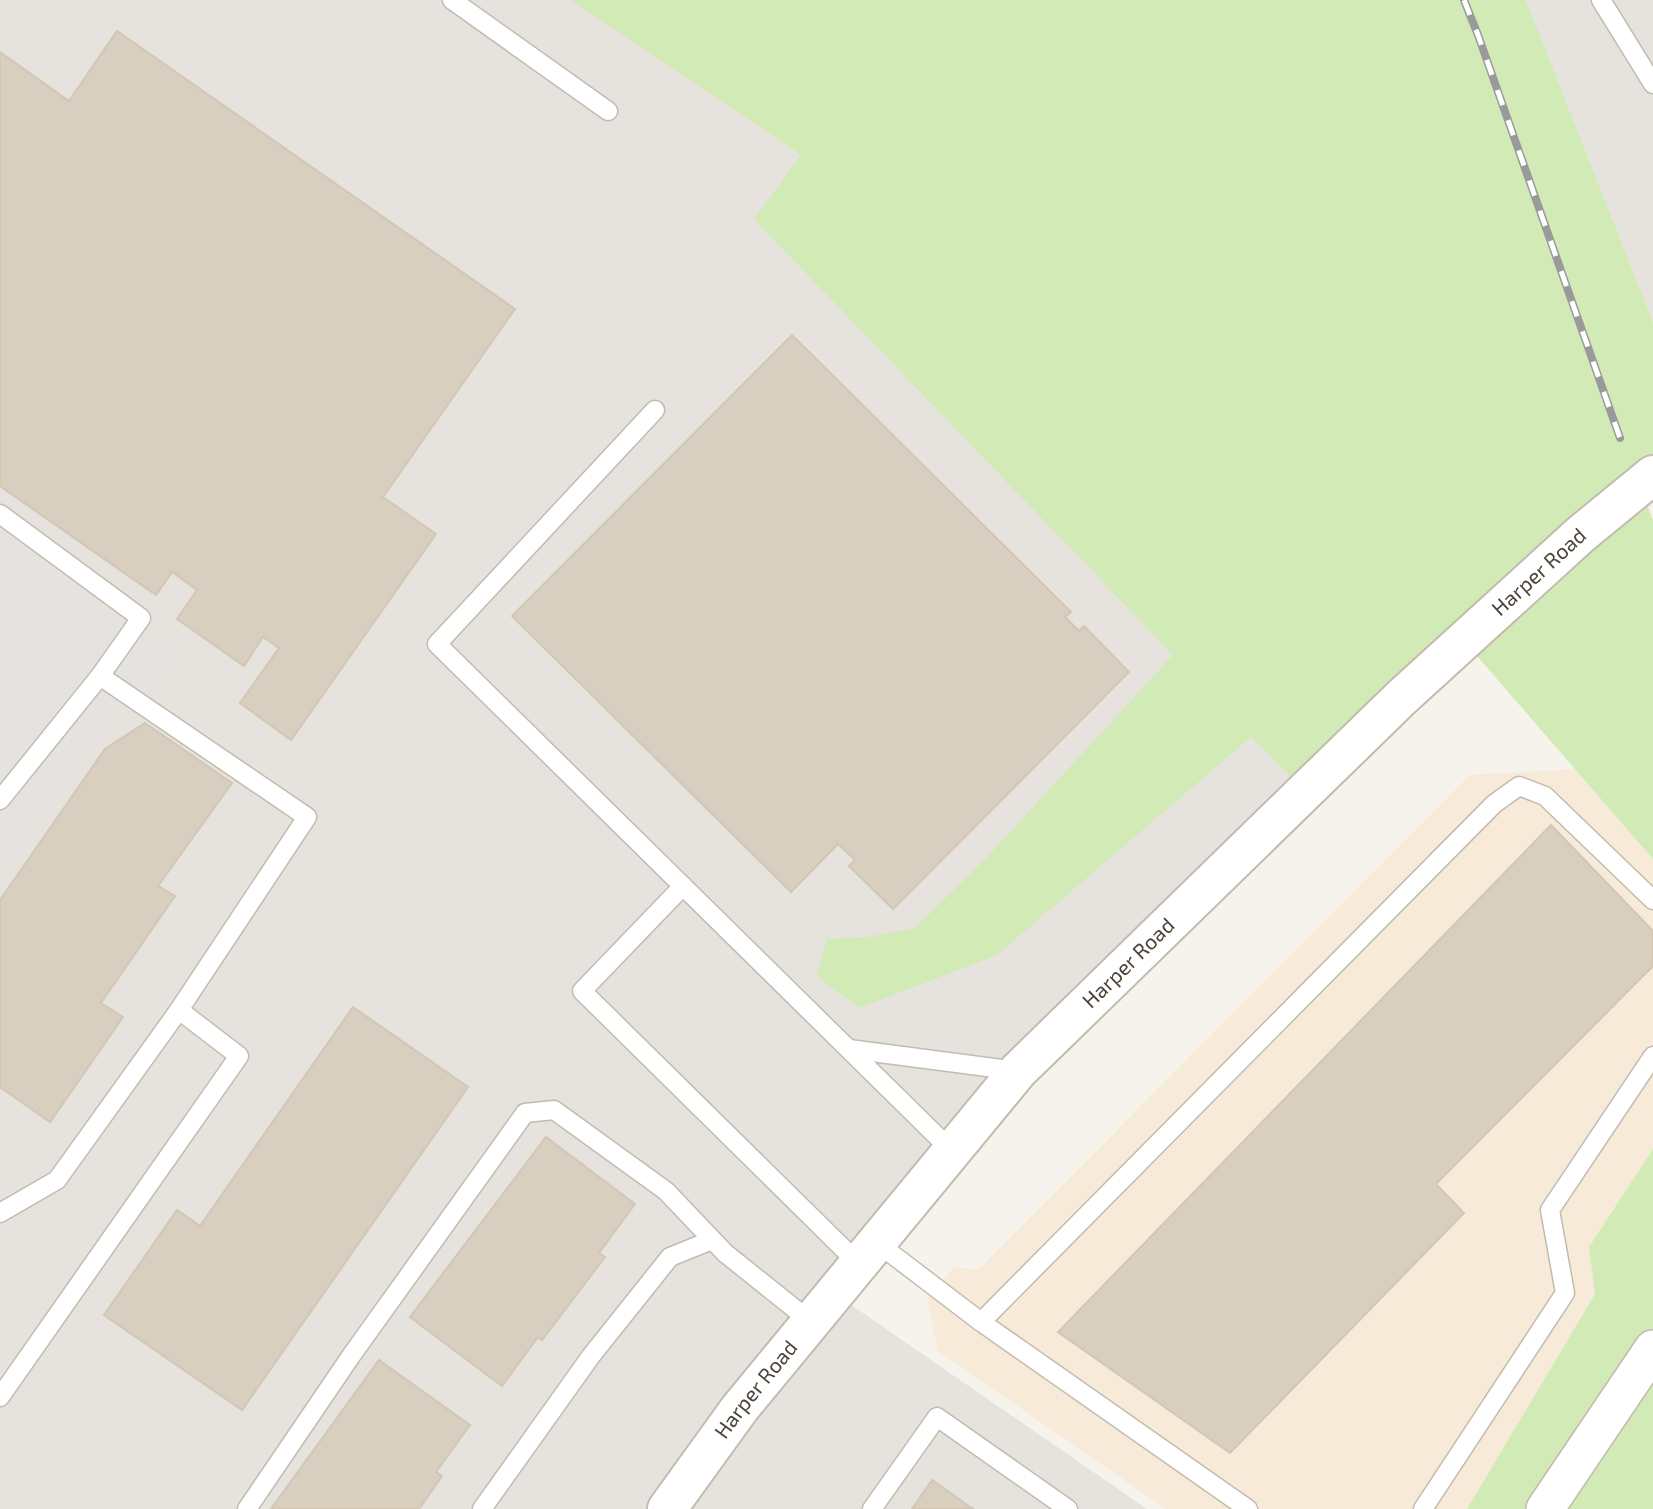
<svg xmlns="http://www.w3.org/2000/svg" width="1653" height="1509" font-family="'Exo 2',sans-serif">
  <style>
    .commercial { fill: #f7ead8 }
    .industrial { fill: #e6e2dd }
    .green { fill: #d2eab5 }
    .parking { fill: #e5e3e0 }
    .building { fill: #d8cfc1; stroke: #d3c7b4; stroke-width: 2 }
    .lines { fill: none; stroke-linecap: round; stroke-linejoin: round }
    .service-casing { stroke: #c2bbae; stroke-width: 21 }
    .minor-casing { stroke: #c2bbae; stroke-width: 40 }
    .tertiary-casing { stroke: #c2bbae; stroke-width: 42 }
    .service { stroke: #fff; stroke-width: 18 }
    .minor { stroke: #fff; stroke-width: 37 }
    .tertiary { stroke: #fff; stroke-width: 38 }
    .rail-casing { stroke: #9a9a9a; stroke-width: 8 }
    .rail { stroke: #fff; stroke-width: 5; stroke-dasharray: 16; stroke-linecap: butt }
    .labels { text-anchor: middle; stroke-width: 5; stroke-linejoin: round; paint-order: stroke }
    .street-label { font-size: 21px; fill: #4b4439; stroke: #fff }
  </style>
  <rect width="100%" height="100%" fill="#f6f3ec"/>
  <path class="commercial" d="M1576,769L1653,859V1149L1589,1247L1595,1294L1467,1509H1166L938,1351L927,1299L954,1267L978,1270L1470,775Z"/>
  <g class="industrial">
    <path d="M0,0H918L1173,655L1305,792L834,1293L1147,1509H0Z"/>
    <path d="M1526,0H1653V322Z"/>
  </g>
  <g class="green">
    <path d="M571,0H1526L1653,322V478L1641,489L1653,520V859L1464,641L1305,792L1251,737L997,955L859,1008L817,976L827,939L867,937L915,928L988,856L1173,655L754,219L801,155Z"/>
    <path d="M1653,1149V1509H1467L1595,1294L1589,1247Z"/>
  </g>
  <path class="parking" d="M0,539L169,655L137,690L118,704L0,868Z"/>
  <g class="building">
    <path d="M117,31L515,309L383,497L436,534L291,740L240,703L279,648L263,637L244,666L177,619L197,590L172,572L156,595L0,486V52L69,101Z"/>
    <path d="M792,335L1071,612L1065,617L1079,631L1084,626L1129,672L893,909L849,866L855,860L838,844L791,892L512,616Z"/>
    <path d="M145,723L232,783L158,886L175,896L101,1003L123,1017L50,1122L0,1087V900L105,749Z"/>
    <path d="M1551,825L1653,931V966L1436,1184L1464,1213L1230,1453L1058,1332Z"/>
    <path d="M353,1007L468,1087L242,1410L104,1315L177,1210L200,1226Z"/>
    <path d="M546,1137L635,1204L599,1253L605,1257L542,1340L538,1337L502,1386L410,1317Z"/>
    <path d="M379,1360L470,1425L436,1472L442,1476L419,1509H271Z"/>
    <path d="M932,1480L973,1509H912Z"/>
  </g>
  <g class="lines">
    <g class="service-casing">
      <g id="service">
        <path d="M452,0L608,111"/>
        <path d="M1601,0L1653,84"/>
        <path d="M655,410L437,644L951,1150"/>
        <path d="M0,514L141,618L100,676L307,817L179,1010"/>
        <path d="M0,800L100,676"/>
        <path d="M683,886L582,991L858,1263"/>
        <path d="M849,1049L1018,1071"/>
        <path d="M0,1213L57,1180L179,1010L239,1056L0,1397"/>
        <path d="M876,1242L981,1322L1494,804L1519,786L1545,796L1653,900"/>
        <path d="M981,1322L1248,1509"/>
        <path d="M247,1509L351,1356L525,1113L554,1110L666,1191L725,1253L810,1321"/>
        <path d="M482,1509L591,1356L670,1257L712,1240"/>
        <path d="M872,1509L937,1417L1068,1509"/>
        <path d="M1423,1509L1565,1293L1550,1210L1653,1056"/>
      </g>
    </g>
    <g class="minor-casing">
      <path id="minor" d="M1545,1509L1653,1349"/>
    </g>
    <g class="tertiary-casing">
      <g id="tertiary">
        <path id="s1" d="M667,1509L740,1408L1018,1071L1401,698L1581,534L1653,475"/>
      </g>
    </g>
    <use href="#service" class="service"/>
    <use href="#minor" class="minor"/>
    <use href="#tertiary" class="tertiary"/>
    <g class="rail-casing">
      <path id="rail" d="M1464,0L1478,35L1620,438"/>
    </g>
    <use href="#rail" class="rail"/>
  </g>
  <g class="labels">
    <g class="street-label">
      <text dy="7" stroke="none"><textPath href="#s1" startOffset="1283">Harper Road</textPath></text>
      <text dy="7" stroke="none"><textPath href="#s1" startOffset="716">Harper Road</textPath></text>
      <text dy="7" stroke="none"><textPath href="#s1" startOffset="149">Harper Road</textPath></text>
    </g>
  </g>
</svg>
